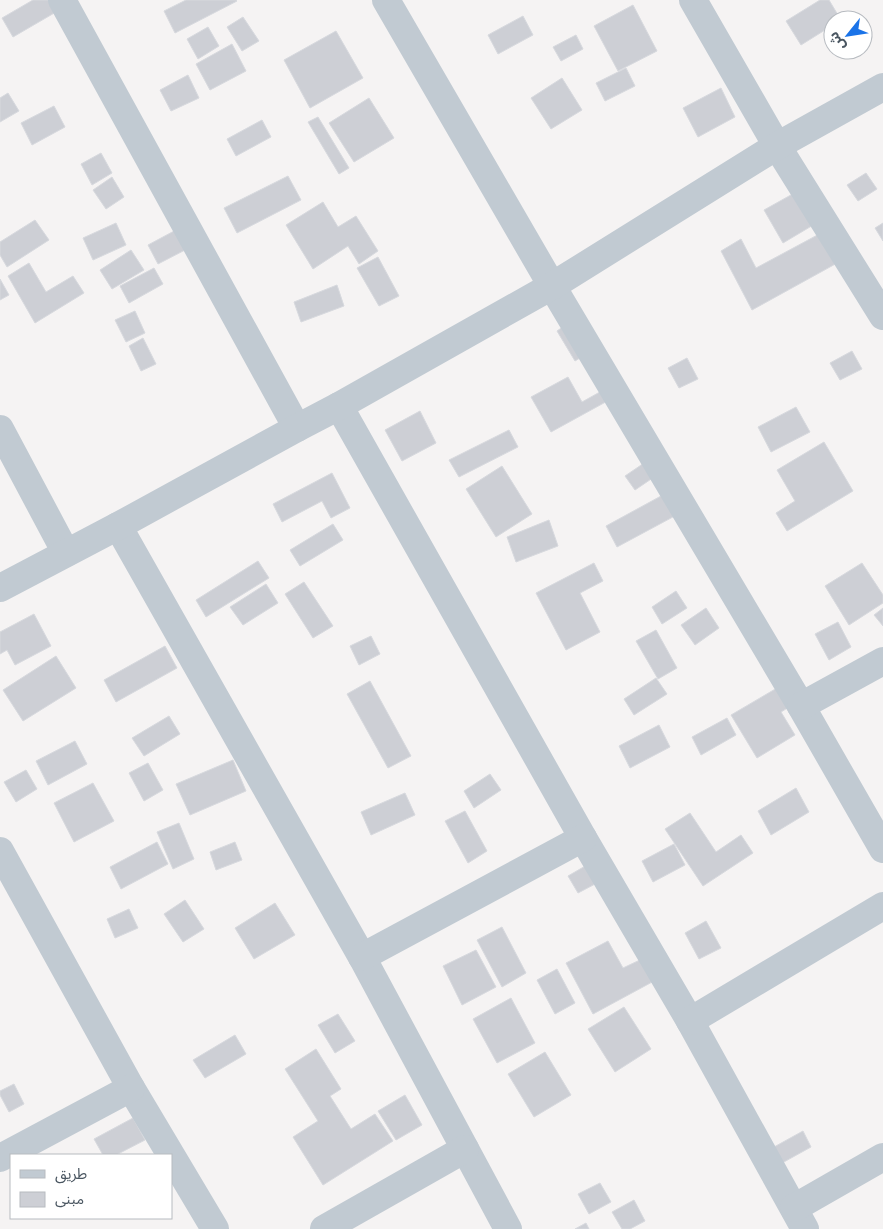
<svg xmlns="http://www.w3.org/2000/svg" width="883" height="1229" font-family="'PT Sans Narrow','Noto Sans Arabic',sans-serif">
  <style>
    .building { fill: #cdcfd5; stroke: #d7d9de }
    .lines { fill: none; stroke-linecap: round; stroke-linejoin: round }
    .minor { stroke: #c1cad2; stroke-width: 28 }
  </style>
  <rect width="100%" height="100%" fill="#f5f3f3"/>
  <g class="building">
    <path d="M33,0H49L56,12L13,37L2,18Z"/>
    <path d="M186,0H236L237,1L175,33L164,11Z"/>
    <path d="M820,0H829L841,20H833V25L801,45L786,21Z"/>
    <path d="M633,5L657,51L618,71L594,26Z"/>
    <path d="M523,16L533,35L498,54L488,35Z"/>
    <path d="M243,17L259,41L242,51L227,27Z"/>
    <path d="M208,27L219,46L198,59L187,39Z"/>
    <path d="M336,31L363,78L310,108L284,60Z"/>
    <path d="M576,35L583,49L561,61L553,47Z"/>
    <path d="M232,44L246,71L210,90L196,64Z"/>
    <path d="M626,68L635,86L605,101L596,83Z"/>
    <path d="M188,75L199,98L171,111L160,90Z"/>
    <path d="M562,78L582,110L551,129L531,98Z"/>
    <path d="M721,88L735,117L698,137L683,108Z"/>
    <path d="M8,93L19,111L0,122V98Z"/>
    <path d="M369,98L394,138L354,162L329,123Z"/>
    <path d="M54,106L65,127L32,145L21,123Z"/>
    <path d="M318,117L349,168L339,174L308,122Z"/>
    <path d="M262,120L271,137L236,156L227,139Z"/>
    <path d="M101,153L112,173L92,185L81,164Z"/>
    <path d="M866,173L877,189L858,201L847,185Z"/>
    <path d="M288,176L301,200L237,233L224,208Z"/>
    <path d="M112,177L124,197L106,209L93,190Z"/>
    <path d="M807,186L825,218L783,243L764,210Z"/>
    <path d="M323,202L338,227L356,216L378,251L359,264L348,246L313,269L286,225Z"/>
    <path d="M35,220L49,240L7,267L0,255V242Z"/>
    <path d="M116,223L126,245L93,260L83,238Z"/>
    <path d="M883,223V241L875,228Z"/>
    <path d="M176,230L187,249L158,264L148,245Z"/>
    <path d="M823,232L839,262L752,310L721,251L741,239L756,268Z"/>
    <path d="M131,250L144,270L112,289L100,270Z"/>
    <path d="M378,257L399,296L379,306L357,268Z"/>
    <path d="M29,263L46,292L73,276L84,293L35,323L8,276Z"/>
    <path d="M154,268L163,284L129,303L120,286Z"/>
    <path d="M0,279L9,295L0,300Z"/>
    <path d="M337,285L344,306L301,322L294,302Z"/>
    <path d="M135,311L145,333L126,342L115,320Z"/>
    <path d="M574,319L593,350L575,361L557,331Z"/>
    <path d="M143,338L156,364L141,371L129,346Z"/>
    <path d="M852,351L862,369L840,380L830,363Z"/>
    <path d="M687,358L698,379L679,388L668,368Z"/>
    <path d="M568,377L582,402L616,383L622,393L551,432L531,397Z"/>
    <path d="M796,407L810,432L771,452L758,427Z"/>
    <path d="M420,411L436,443L402,461L385,430Z"/>
    <path d="M509,430L518,447L459,477L449,460Z"/>
    <path d="M824,442L853,491L787,531L776,513L795,501L777,470Z"/>
    <path d="M650,459L660,473L635,490L625,476Z"/>
    <path d="M502,466L532,514L496,537L466,489Z"/>
    <path d="M332,473L350,508L331,518L322,501L282,522L273,504Z"/>
    <path d="M672,490L684,511L617,547L606,526Z"/>
    <path d="M549,520L558,546L516,562L507,537Z"/>
    <path d="M333,524L343,540L300,566L290,550Z"/>
    <path d="M258,561L269,578L206,617L196,600Z"/>
    <path d="M594,563L603,581L580,593L600,632L566,650L536,593Z"/>
    <path d="M862,563L883,595V603L849,625L825,586Z"/>
    <path d="M304,582L333,626L313,638L285,594Z"/>
    <path d="M266,584L278,603L243,625L230,607Z"/>
    <path d="M676,591L687,608L662,624L652,607Z"/>
    <path d="M706,608L719,628L695,645L681,625Z"/>
    <path d="M883,608V626L874,615Z"/>
    <path d="M34,614L51,646L15,665L7,650L0,654V632Z"/>
    <path d="M838,622L851,647L829,660L815,634Z"/>
    <path d="M656,630L677,668L658,679L636,641Z"/>
    <path d="M371,636L380,654L359,665L350,646Z"/>
    <path d="M165,646L177,668L116,702L104,680Z"/>
    <path d="M56,656L76,688L23,721L3,690Z"/>
    <path d="M656,678L667,694L634,715L624,699Z"/>
    <path d="M370,681L411,756L388,768L347,694Z"/>
    <path d="M777,688L789,707L781,712L795,735L757,758L731,715Z"/>
    <path d="M169,716L180,734L144,756L132,738Z"/>
    <path d="M727,718L736,735L701,755L692,737Z"/>
    <path d="M659,725L670,747L630,768L619,746Z"/>
    <path d="M75,741L87,764L48,785L36,761Z"/>
    <path d="M233,760L246,791L190,815L176,784Z"/>
    <path d="M148,763L163,790L144,801L129,773Z"/>
    <path d="M26,770L37,789L16,802L4,782Z"/>
    <path d="M490,774L501,790L474,808L464,791Z"/>
    <path d="M93,783L114,821L74,842L54,803Z"/>
    <path d="M796,788L809,812L771,835L758,811Z"/>
    <path d="M405,793L415,815L371,835L361,812Z"/>
    <path d="M465,811L487,851L468,863L445,821Z"/>
    <path d="M690,813L716,852L741,835L753,853L703,886L665,829Z"/>
    <path d="M179,823L194,859L173,869L157,832Z"/>
    <path d="M157,842L168,864L121,889L110,867Z"/>
    <path d="M235,842L242,860L216,870L210,852Z"/>
    <path d="M674,844L685,865L653,882L642,861Z"/>
    <path d="M587,865L597,883L578,893L568,876Z"/>
    <path d="M185,900L204,929L183,942L164,914Z"/>
    <path d="M275,903L295,935L254,959L235,928Z"/>
    <path d="M129,909L138,928L115,938L107,919Z"/>
    <path d="M706,921L721,948L699,959L685,933Z"/>
    <path d="M502,927L526,973L502,987L477,940Z"/>
    <path d="M608,941L623,968L642,959L654,981L593,1014L566,963Z"/>
    <path d="M476,950L496,987L462,1005L443,966Z"/>
    <path d="M557,969L575,1003L555,1014L537,980Z"/>
    <path d="M511,998L535,1043L497,1063L473,1019Z"/>
    <path d="M624,1007L651,1049L615,1072L588,1029Z"/>
    <path d="M338,1014L355,1041L335,1053L318,1025Z"/>
    <path d="M235,1035L246,1054L205,1078L193,1060Z"/>
    <path d="M316,1049L341,1089L330,1096L351,1129L375,1114L393,1141L323,1185L293,1137L318,1121L285,1069Z"/>
    <path d="M545,1052L571,1095L534,1117L508,1074Z"/>
    <path d="M14,1084L24,1104L9,1112L0,1095V1091Z"/>
    <path d="M405,1095L422,1125L396,1140L378,1111Z"/>
    <path d="M133,1118L145,1140L116,1155H103L94,1139Z"/>
    <path d="M803,1131L811,1147L773,1168L765,1152Z"/>
    <path d="M600,1183L611,1202L589,1214L578,1194Z"/>
    <path d="M634,1200L645,1221L630,1229H622L612,1212Z"/>
    <path d="M586,1223L589,1229H575Z"/>
  </g>
  <g class="lines">
    <g class="minor">
      <path d="M62,0L297,428"/>
      <path d="M386,0L552,286L801,706L883,849"/>
      <path d="M693,0L777,146L883,316"/>
      <path d="M339,406L583,838L690,1021L805,1229"/>
      <path d="M0,429L66,553"/>
      <path d="M118,526L362,957L508,1229"/>
      <path d="M0,588L118,526L297,428L339,406L552,286L777,146L883,87"/>
      <path d="M801,706L883,661"/>
      <path d="M0,851L131,1088L215,1229"/>
      <path d="M362,957L583,838"/>
      <path d="M690,1021L883,906"/>
      <path d="M0,1158L131,1088"/>
      <path d="M794,1208L883,1157"/>
      <path d="M324,1229L465,1149"/>
    </g>
  </g>
  <rect x="10" y="1154" width="162" height="65" fill="#ffffff" stroke="#b7bbc0"/>
  <rect x="20" y="1170" width="25" height="8" fill="#c1cad2" stroke="#b7bbc0"/>
  <text x="55" y="1179" font-size="15" fill="#4a5661">طريق</text>
  <rect x="20" y="1192" width="25" height="15" fill="#cdcfd5" stroke="#b7bbc0"/>
  <text x="55" y="1204" font-size="15" fill="#4a5661">مبنى</text>
  <g transform="translate(848 35) rotate(240)"><circle r="24" fill="#ffffff" stroke="#b7bbc0"/>
  <path d="M0-4L9 19L0 12L-9 19Z" fill="#1a73e8"/>
  <text y="-8" font-size="14" font-weight="bold" text-anchor="middle" fill="#4a5661">ش</text>
  </g>
</svg>
